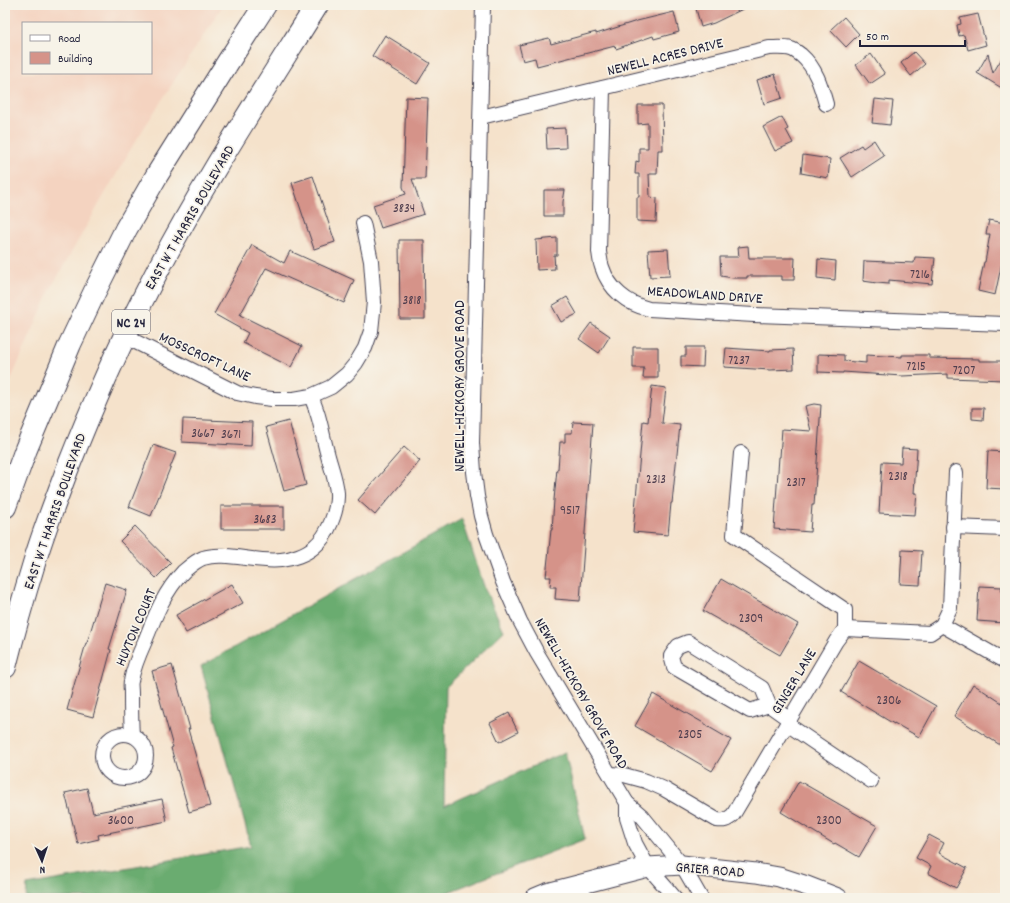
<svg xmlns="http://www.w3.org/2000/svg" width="1010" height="903" font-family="Dekko,sans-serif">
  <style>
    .built { fill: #f4d3c0; fill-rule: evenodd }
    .forest { fill: #6bac70; stroke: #466756 }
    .building { fill: #d59389 }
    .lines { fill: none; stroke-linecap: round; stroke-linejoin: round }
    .street-casing { stroke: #423f51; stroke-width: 16 }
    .secondary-casing { stroke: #423f51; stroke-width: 21 }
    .primary-casing { stroke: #423f51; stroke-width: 24 }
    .street { stroke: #fff; stroke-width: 14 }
    .secondary { stroke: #fff; stroke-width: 19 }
    .primary { stroke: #fff; stroke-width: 22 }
    .labels { text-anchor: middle; stroke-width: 3.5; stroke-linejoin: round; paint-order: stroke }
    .number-label { font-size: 13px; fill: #4f3e4e }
    .shield { fill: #f7f3e8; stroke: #62616f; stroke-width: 1 }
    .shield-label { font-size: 14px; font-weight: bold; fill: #22223b }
    .street-label { font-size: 15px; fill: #22223b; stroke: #f7f3e8 }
  </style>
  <rect width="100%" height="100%" fill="#f7f3e8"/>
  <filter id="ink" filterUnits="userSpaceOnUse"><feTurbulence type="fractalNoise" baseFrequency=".025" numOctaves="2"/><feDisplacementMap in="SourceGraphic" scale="8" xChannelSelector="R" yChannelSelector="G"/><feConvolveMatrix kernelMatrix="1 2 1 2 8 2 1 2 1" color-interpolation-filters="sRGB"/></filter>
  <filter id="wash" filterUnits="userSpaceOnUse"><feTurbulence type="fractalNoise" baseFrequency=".012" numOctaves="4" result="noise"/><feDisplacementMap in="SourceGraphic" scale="16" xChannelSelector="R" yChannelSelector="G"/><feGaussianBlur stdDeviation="0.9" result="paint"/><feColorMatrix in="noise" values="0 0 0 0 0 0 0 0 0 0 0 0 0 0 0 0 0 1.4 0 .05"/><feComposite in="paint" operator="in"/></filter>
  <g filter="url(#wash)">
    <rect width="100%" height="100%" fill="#f5e2cb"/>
    <path class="built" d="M5,5H223L133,145L52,286L5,393ZM23,23H151V73H23Z"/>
    <path class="forest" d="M462,519L485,589L504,631L446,687L444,806L565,752L585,839L433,898H26L27,885L251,846L201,666Z"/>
    <g id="blocks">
      <g class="building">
        <path d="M695,5H751L714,23L701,27Z"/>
        <path d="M674,12L679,32L654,39L653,36L616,49L615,46L537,66L535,58L523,61L519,45L549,38L551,44L596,32V34L637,21Z"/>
        <path d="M978,14L986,45L968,50L964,35L959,36L957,25L961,24L960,18Z"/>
        <path d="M844,17L859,34L846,47L830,30Z"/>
        <path d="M385,35L430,63L417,84L372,56Z"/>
        <path d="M914,52L925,64L911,76L901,63Z"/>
        <path d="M1005,53V90L977,73L988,54L993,73Z"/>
        <path d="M871,54L885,74L870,84L856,65Z"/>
        <path d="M775,74L782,98L764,104L757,80Z"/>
        <path d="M406,97L428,98L425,179H412L424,214L381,228L373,205L406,194L403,187Z"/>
        <path d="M875,99L893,101L890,125L872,123Z"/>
        <path d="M638,105H662L663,150H658L657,174H649L650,197L657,198L656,222L637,221V197H639V174H635L636,161L639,162V148H648V123L638,124Z"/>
        <path d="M782,117L788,129L786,130L793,143L775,151L763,127Z"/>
        <path d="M565,128L566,148L547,149L546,129Z"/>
        <path d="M874,140L884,156L852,177L840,158L861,145L863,148Z"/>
        <path d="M803,155L830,159L828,178L801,173Z"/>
        <path d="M313,176L335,242L314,249L292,183Z"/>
        <path d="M544,190H565L563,202V216H544Z"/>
        <path d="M989,220L1005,223V248L995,295L978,291L984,262H985L990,234H986Z"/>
        <path d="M557,238V255H554L555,269L537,270L536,240Z"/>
        <path d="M399,240H424L425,319H400Z"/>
        <path d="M252,245L284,263L290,251L354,280L344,303L266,268L240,315L302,346L291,367L243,343L248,333L214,314Z"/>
        <path d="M748,246L749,258H795L794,280H782V276H747V278H733L721,276L720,257H739L738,247Z"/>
        <path d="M668,249L670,276L650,277L648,250Z"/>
        <path d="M915,257L935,258L932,284L889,280V284L877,283L863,281L864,261L914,263Z"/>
        <path d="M818,259L836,261L835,280L817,278Z"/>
        <path d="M567,297L577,314L561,322L552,306Z"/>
        <path d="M591,323L610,336L599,353L579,339Z"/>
        <path d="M633,347H658V378H643L644,368H633Z"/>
        <path d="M686,347H704L703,367L681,366V356H686Z"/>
        <path d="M726,348L770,351V350L793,349L794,369L770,370L724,367Z"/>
        <path d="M818,354L844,355V361L866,363V355L902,357V355H929V358L979,359V361H1005V380L948,378V374L902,376L843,372V373L818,372Z"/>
        <path d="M652,386L666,388L662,423L680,425L672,503H671L668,535L633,532L643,421L648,422Z"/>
        <path d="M814,404L821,405L814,505H812L810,532L774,529L779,457H780L782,429L811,431L805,406Z"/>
        <path d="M972,408H984L983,420L972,419Z"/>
        <path d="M183,419L252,422L251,446L182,442Z"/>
        <path d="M289,421L306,485L284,491L266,427Z"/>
        <path d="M573,422L593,423L580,601L555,599L556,587H550L551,577H546L551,530H552L554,500L557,469H558L560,442H565V433H572Z"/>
        <path d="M153,445L176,453L151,516L129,507Z"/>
        <path d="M404,447L420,461L375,515L358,500Z"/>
        <path d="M902,448L917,449L914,493H917L915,515L879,513L882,462L901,463Z"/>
        <path d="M988,451L1005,452V489L986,488Z"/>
        <rect x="221" y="506" width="63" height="23"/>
        <path d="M135,526L171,563L156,578L120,541Z"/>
        <path d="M902,550L922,551L920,585L900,584Z"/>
        <path d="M721,579L798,624L780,655L703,611Z"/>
        <path d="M105,583L127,590L109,649L111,650L93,717L67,710L86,643H87Z"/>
        <path d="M232,584L243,603L186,633L176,615Z"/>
        <path d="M979,586L1002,587L1001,591H1005V623L977,621Z"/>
        <path d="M859,661L936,706L919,737L894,723V724L841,692Z"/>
        <path d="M172,665L190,729H188L210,806L189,812L171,748L173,747L152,671Z"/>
        <path d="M973,684L1005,705V748L954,716Z"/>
        <path d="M653,694L707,725V726L731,740L712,771L635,726Z"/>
        <path d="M509,713L518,732L499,742L490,723Z"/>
        <path d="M799,781L877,826L859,857L835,843L834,844L781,812Z"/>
        <path d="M87,788L93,813L162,799L167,821L98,835L99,839L78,844L65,793Z"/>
        <path d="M929,835L944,843L939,853L967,868L956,888L928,873L931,866L916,858Z"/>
      </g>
    </g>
  </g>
  <g filter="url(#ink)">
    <use href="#blocks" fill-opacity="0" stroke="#423f51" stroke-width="1"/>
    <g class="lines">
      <g class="street-casing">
        <g id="street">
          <path d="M483,5L472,443L474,472L477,496L481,516L486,534L503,582L520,621L537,653L627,803L642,816L682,865L701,898"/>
          <path d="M603,88L599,252C600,257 600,262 602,267C609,289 627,304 649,309L754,315L1005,324"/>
          <path d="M481,117L769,48C776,48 784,47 791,49C795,50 798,53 801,55C816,68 821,86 826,104"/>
          <path d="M124,336L237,393L255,397L272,399H294L311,396L331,387L347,374L356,363L365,348L371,331L374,302L371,261L363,223"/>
          <path d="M741,453L734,535L845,610V629"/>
          <path d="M953,527L1005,529"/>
          <path d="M942,625L1005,661"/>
          <path d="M769,705L750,711L674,667L671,656L678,646L688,642L762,688L769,705L790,720"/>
          <path d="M787,724L871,781"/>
          <circle cx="124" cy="756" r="22"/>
          <path d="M132,735C131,721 131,707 131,693C131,689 130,684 131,681C133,669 140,652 145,641C155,616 164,592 183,572C189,567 195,561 203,558C225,551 256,563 281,560C292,559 306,554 314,547C328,536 338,510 337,493C336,479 330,465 327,452C324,441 322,430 319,419C317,411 314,404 311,396"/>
          <path d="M610,774L624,775L646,781L664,789L717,820C724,821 727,820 733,815L836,641L845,629L930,633L942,625L950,608L956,472"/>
          <path d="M627,803V818L635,843L648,867L675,898"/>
        </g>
      </g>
      <g class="secondary-casing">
        <path id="secondary" d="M535,898L547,893L648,867L682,865L756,873L779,877L807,886L838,898"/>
      </g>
      <g class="primary-casing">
        <g id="primary">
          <path d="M5,507L26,449L70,344L95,291L126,229L157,175L228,62L265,5"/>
          <path d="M5,667C14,631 24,596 35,560C44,530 56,500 67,470C91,409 117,349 147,291C197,192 258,99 317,5"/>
        </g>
      </g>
      <use href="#street" class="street"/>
      <use href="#secondary" class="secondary"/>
      <use href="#primary" class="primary"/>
    </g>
  </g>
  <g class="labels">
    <g class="number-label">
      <text x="404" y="212">3834</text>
      <text x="920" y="278">7216</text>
      <text x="412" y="304">3818</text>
      <text x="739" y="364">7237</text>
      <text x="916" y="370">7215</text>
      <text x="964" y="374">7207</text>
      <text x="203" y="437">3667</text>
      <text x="231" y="438">3671</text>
      <text x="898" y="480">2318</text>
      <text x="656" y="483">2313</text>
      <text x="796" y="486">2317</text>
      <text x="570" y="514">9517</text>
      <text x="265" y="523">3683</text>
      <text x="751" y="622">2309</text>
      <text x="889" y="704">2306</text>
      <text x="690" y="738">2305</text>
      <text x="121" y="824">3600</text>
      <text x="829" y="824">2300</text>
    </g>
    <rect class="shield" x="112" y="310" width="38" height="24" rx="3"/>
    <g class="shield-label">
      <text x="131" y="327">NC 24</text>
    </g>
    <g class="street-label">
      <text transform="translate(665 56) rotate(-14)" y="5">NEWELL ACRES DRIVE</text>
      <text transform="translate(189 217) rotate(-60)" y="5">EAST W T HARRIS BOULEVARD</text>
      <text transform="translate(705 294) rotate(4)" y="5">MEADOWLAND DRIVE</text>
      <text transform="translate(205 356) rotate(25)" y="5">MOSSCROFT LANE</text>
      <text transform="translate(459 386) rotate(-90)" y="5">NEWELL-HICKORY GROVE ROAD</text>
      <text transform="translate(54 511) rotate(-71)" y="5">EAST W T HARRIS BOULEVARD</text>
      <text transform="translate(135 627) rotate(-67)" y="5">HUYTON COURT</text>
      <text transform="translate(793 681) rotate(-59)" y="5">GINGER LANE</text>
      <text transform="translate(582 693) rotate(60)" y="5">NEWELL-HICKORY GROVE ROAD</text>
      <text transform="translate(710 869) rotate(5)" y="5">GRIER ROAD</text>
    </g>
  </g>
  <rect width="1010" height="903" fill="none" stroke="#f7f3e8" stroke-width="20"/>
  <rect x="22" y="22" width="130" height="52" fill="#f7f3e8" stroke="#a29fa3"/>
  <rect x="30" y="35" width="20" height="6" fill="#ffffff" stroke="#a29fa3"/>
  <text x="58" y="42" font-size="12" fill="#22223b">Road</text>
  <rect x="30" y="52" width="20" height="12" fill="#d59389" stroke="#a29fa3"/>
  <text x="58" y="62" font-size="12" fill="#22223b">Building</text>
  <g transform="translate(42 861) rotate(177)" stroke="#f7f3e8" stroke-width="3" paint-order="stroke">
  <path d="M0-3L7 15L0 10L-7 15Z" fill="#22223b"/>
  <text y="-6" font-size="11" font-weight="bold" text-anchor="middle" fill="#22223b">N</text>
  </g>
  <path d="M860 40v6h105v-6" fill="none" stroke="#22223b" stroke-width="2"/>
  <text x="866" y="40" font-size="12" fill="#22223b" stroke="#f7f3e8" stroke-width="3" paint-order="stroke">50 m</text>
</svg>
